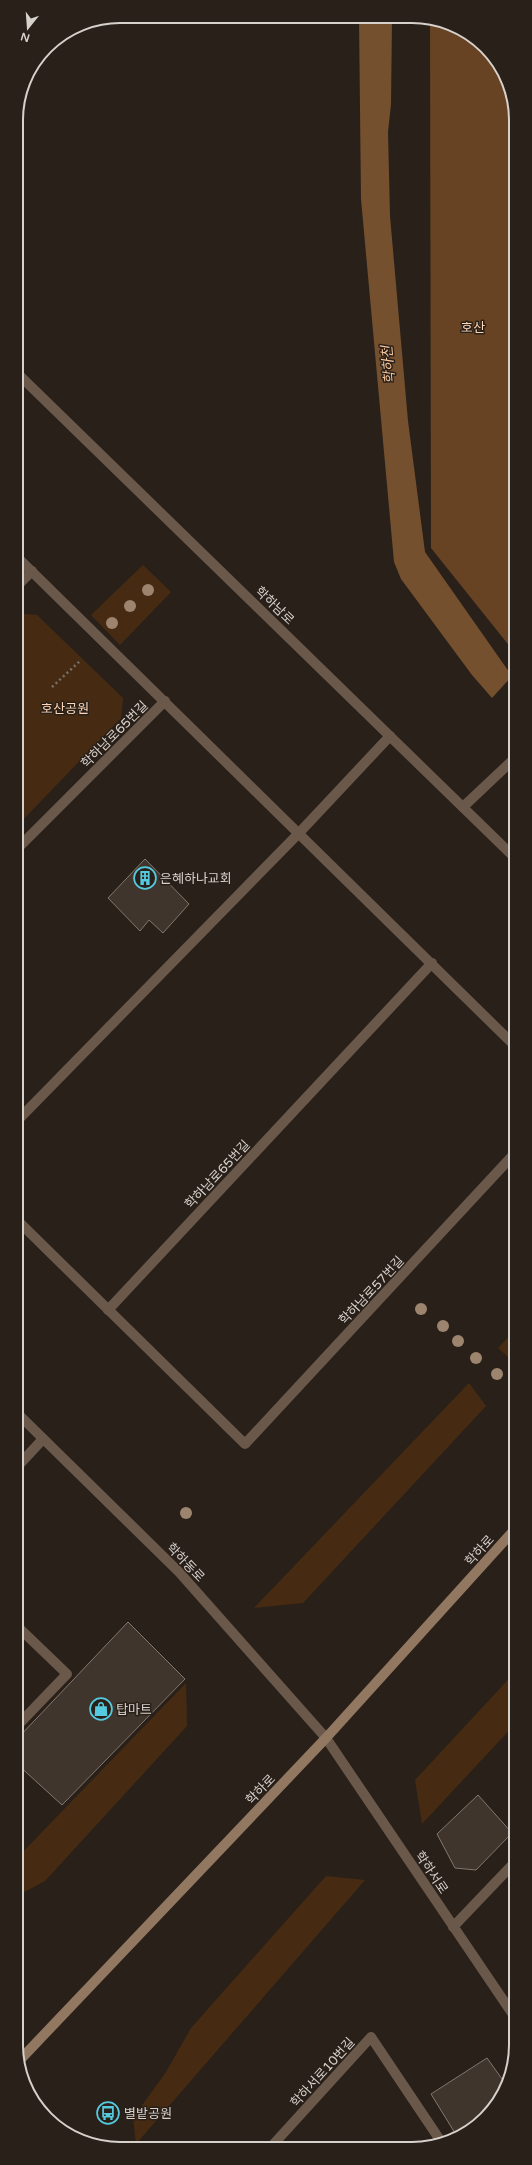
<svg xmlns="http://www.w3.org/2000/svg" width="532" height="2165" font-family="'Varela Round','Noto Sans KR',sans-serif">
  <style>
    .green { fill: #462b12 }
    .forest { fill: #674323 }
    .water { fill: #75502f }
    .building { fill: #3f352d; stroke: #83776e }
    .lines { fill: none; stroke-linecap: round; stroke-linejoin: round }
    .path { stroke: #78716b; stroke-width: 2.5; stroke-dasharray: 2 3; stroke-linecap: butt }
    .street { stroke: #6a594b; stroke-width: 10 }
    .secondary { stroke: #927761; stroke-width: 10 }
    .tree { fill: #9c846f }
    .labels { text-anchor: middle; stroke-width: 3; stroke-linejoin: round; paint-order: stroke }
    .park-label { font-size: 13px; fill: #fbd5b6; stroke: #292019 }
    .street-label { font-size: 13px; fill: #d7d1cc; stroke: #292019 }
    .poi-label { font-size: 13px; fill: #d7d1cc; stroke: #292019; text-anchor: start }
    .water-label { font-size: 14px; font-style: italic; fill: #f7c69c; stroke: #292019 }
    .rim { fill: none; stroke: #d7d1cc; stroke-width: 2 }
  </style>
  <rect width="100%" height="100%" fill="#292019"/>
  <g class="green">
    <path d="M143,565L171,592L120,645L91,615Z"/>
    <path d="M16,613L37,615L123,698L121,718L16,827Z"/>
    <path d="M516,1329V1364L498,1348Z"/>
    <path d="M469,1383L486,1406L303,1603L254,1608Z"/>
    <path d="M516,1671V1723L422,1824L415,1780Z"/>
    <path d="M186,1683L187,1726L45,1881L17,1896V1858Z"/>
    <path d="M326,1876L365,1880L136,2144L133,2118L166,2072L191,2028Z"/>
  </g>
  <path class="forest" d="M430,18L486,47L505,74L515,106V653L431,548Z"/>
  <path class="water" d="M359,18H392L391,104L388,132L390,216L408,421L425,552L512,676L492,698L472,675L401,579L394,562L361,199Z"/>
  <g class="building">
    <path d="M145,859L189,904L163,933L149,920L140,931L108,898Z"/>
    <path d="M128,1622L185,1679L62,1805L17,1764V1739Z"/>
    <path d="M478,1795L512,1833L476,1870L455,1868L437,1834Z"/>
    <path d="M487,2058L507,2086L490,2114L458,2138L431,2094Z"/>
  </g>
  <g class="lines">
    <path class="path" d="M52,687L80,661"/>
    <g class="street">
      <path d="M16,372L515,858"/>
      <path d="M16,556L515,1046"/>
      <path d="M16,587L32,571"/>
      <path d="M463,807L515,758"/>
      <path d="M16,850L165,701"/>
      <path d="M17,1121L299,833L390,736"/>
      <path d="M17,1220L245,1444L515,1153"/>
      <path d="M108,1310L432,963"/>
      <path d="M17,1413L179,1572L326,1738L516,2019"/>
      <path d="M17,1467L43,1439"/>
      <path d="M17,1626L67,1674L17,1726"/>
      <path d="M453,1927L516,1861"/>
      <path d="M270,2148L371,2037L442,2143"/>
    </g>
    <path class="secondary" d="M18,2062L326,1738L516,1528"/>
  </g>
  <g class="tree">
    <circle cx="148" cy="590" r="6"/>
    <circle cx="130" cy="606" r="6"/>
    <circle cx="112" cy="623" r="6"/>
    <circle cx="421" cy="1309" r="6"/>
    <circle cx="443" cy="1326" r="6"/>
    <circle cx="458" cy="1341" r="6"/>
    <circle cx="476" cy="1358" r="6"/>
    <circle cx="497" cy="1374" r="6"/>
    <circle cx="186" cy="1513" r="6"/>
  </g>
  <defs>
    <g id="building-ring" transform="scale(1.15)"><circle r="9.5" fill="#292019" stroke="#55cadf" stroke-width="1.5"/><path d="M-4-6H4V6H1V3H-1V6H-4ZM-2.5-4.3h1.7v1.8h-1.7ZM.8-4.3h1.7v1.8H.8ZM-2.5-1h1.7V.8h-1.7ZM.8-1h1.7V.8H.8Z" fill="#55cadf"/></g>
    <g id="shop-ring" transform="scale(1.15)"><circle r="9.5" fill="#292019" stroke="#55cadf" stroke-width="1.5"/><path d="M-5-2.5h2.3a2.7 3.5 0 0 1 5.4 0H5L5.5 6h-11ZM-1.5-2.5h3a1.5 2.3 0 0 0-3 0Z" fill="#55cadf"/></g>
    <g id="bus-ring" transform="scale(1.15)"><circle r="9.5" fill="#292019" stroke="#55cadf" stroke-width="1.5"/><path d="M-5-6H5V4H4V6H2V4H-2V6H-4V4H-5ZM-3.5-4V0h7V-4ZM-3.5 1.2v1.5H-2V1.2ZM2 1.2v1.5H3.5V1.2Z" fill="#55cadf"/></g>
  </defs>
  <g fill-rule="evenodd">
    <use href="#building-ring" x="145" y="878"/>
    <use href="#shop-ring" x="101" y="1709"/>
    <use href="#bus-ring" x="108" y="2113"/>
  </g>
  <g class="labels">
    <g class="park-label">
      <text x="473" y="332">호산</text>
      <text x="65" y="713">호산공원</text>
    </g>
    <g class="street-label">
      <text transform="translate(275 605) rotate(44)" y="5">학하남로</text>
      <text transform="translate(114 734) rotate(-45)" y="5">학하남로65번길</text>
      <text transform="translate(217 1174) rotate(-47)" y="5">학하남로65번길</text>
      <text transform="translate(371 1290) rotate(-47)" y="5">학하남로57번길</text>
      <text transform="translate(479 1550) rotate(-48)" y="5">학하로</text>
      <text transform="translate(186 1562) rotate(46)" y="5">학하동로</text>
      <text transform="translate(260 1789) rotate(-46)" y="5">학하로</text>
      <text transform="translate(432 1872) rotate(56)" y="5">학하서로</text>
      <text transform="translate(322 2072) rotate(-48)" y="5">학하서로10번길</text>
    </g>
    <g class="poi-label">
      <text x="160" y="883">은혜하나교회</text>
      <text x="116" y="1714">탑마트</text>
      <text x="124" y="2118">별밭공원</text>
    </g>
    <g class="water-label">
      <text transform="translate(388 365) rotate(-95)" y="5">학하천</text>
    </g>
  </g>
  <path d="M0 0H532V2165H0ZM120 23H412A97 97 0 0 1 509 120V2045A97 97 0 0 1 412 2142H120A97 97 0 0 1 23 2045V120A97 97 0 0 1 120 23Z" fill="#292019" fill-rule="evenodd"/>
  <path class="rim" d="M120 23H412A97 97 0 0 1 509 120V2045A97 97 0 0 1 412 2142H120A97 97 0 0 1 23 2045V120A97 97 0 0 1 120 23Z"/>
  <g transform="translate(28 28) rotate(197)" stroke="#292019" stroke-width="3" paint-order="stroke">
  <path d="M0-3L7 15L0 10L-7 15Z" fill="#d7d1cc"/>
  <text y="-6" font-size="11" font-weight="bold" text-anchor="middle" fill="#d7d1cc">N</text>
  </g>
</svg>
